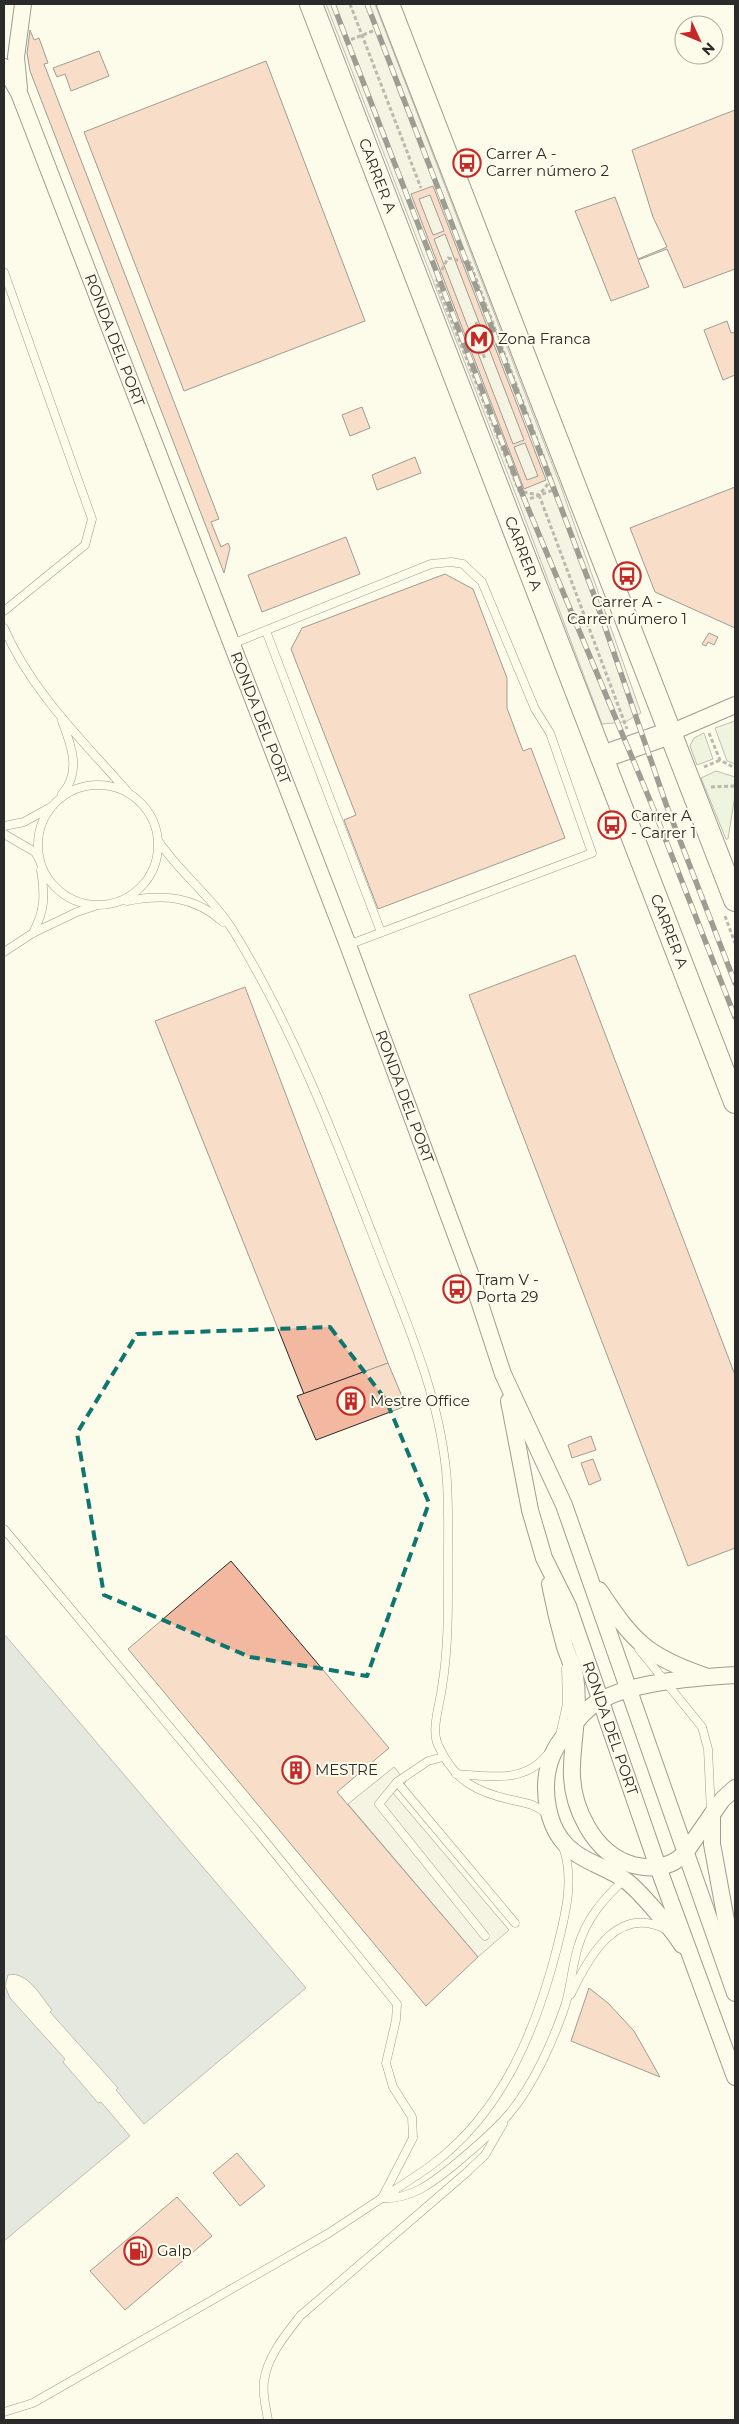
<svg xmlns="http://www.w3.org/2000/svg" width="739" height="2424" font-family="Montserrat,sans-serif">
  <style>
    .green { fill: #deebd1; stroke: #74746e }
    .parking { fill: #eceadb; stroke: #74746e }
    .water { fill: #c7d0d0; stroke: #74746e }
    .building { fill: #f2b8a0; stroke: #2b2b2b; fill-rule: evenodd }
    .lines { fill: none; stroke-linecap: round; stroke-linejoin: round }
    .lane-casing { stroke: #2b2b2b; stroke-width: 9 }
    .street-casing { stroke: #2b2b2b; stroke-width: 18 }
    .secondary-casing { stroke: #2b2b2b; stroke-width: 24 }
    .path { stroke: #6a6964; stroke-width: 3; stroke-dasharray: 4 2.5; stroke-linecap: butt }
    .lane { stroke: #fdfbea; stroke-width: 8 }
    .street { stroke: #fdfbea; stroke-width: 16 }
    .secondary { stroke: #fdfbea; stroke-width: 22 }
    .rail-casing { stroke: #2b2b2b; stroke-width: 5.5 }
    .rail { stroke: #fdfbea; stroke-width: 4; stroke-dasharray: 11; stroke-linecap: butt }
    .marked { fill: none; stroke: #0f766e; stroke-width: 4; stroke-dasharray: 10 6; stroke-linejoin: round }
    .labels { text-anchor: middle; stroke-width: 4; stroke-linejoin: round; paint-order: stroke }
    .poi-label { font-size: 15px; fill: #2b2b2b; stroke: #fdfbea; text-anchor: start }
    .street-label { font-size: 15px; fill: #2b2b2b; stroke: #fdfbea }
  </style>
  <rect width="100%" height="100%" fill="#fdfbea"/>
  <g class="green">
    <path d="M735,721V764L727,761L715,728Z"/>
    <path d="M704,733L713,759L697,765L690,746L694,738Z"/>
    <path d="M716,771L735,777V795L728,839H726L701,778Z"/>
  </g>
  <g class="parking">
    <path d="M326,4H375L561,487L641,713L625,722L602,724L519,503Z"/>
    <path d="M394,1767L406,1782L393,1793L509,1930L478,1957L348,1804Z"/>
  </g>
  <path class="water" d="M4,1634L306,1988L144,2124L116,2090L118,2088L50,2012L52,2010C42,1998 27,1970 8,1975L5,1986L10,1998L65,2059L63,2062L98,2103L101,2102L130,2136L4,2241Z"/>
  <g class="building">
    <path d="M30,30L34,40L39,38L48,63L44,64L219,519L211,522L221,547L228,543L230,548L224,573L30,71L27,53Z"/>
    <path d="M99,51L109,76L71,91L65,74L57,77L53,68Z"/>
    <path d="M266,61L365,321L184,391L84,132Z"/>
    <path d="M735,110V269L684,288L667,249L638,260L649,287L611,301L575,211L615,197L638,259L667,247L653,217L632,150Z"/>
    <path d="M433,186L546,480L524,489L411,194ZM430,195L444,231L433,235L419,199ZM445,234L524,440L513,444L434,239ZM525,443L538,476L527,480L514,447Z"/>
    <path d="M727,321L731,333L735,332V375L723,380L704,330Z"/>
    <path d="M362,407L370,428L350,436L342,415Z"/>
    <path d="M415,457L421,473L377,490L372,475Z"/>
    <path d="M735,487V628L655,592L630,528Z"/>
    <path d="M346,537L360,574L262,612L248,575Z"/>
    <path d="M445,574L473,589L507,678V708L523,751L531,748L565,838L378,909L344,820L356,815L291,649L302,628Z"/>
    <path d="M709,633L718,637L714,645L708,642L706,646L702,644Z"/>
    <path d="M575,955L735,1375V1548L688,1566L469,995Z"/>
    <path d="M245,987L388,1363L304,1394L155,1021Z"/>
    <path d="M388,1363L406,1406L316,1440L297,1396Z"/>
    <path d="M591,1436L596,1450L572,1458L568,1445Z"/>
    <path d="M593,1459L601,1480L589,1485L581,1463Z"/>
    <path d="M231,1561L389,1748L337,1792L478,1957L426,2006L128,1649Z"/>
    <path d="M589,1988L608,2003L634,2031L660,2077L571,2041Z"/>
    <path d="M237,2153L265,2186L240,2206L213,2173Z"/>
    <path d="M177,2197L212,2236L125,2310L90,2271Z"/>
  </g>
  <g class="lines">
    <g class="lane-casing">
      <g id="lane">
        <path d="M4,272L92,519L85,545L4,611"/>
        <path d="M4,628C31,691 83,741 127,791"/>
        <path d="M266,631L381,932"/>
        <path d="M232,644L431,564L451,562L463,564L482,582L535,709L550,733L592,853L348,945"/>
        <path d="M62,721C71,744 82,772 62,794"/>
        <circle cx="98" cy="845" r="60"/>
        <path d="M4,826L24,822L49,808"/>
        <path d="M4,834L35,852L39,859"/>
        <path d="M159,842C181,874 213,898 234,932C294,1030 336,1140 377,1246C405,1319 438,1391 446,1470C449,1499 448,1529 448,1559C448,1602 449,1645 442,1687C440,1705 430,1731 439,1747C455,1781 476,1792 512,1800C525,1803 537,1804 547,1815"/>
        <path d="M41,870C45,896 45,910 33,933L77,912L95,906"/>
        <path d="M127,901C164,894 194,896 223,922"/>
        <path d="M4,952L33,933"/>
        <path d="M4,1529L260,1835L397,2004L396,2020L386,2063L393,2087L412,2117L413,2138L382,2198L329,2233L33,2403L4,2412"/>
        <path d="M639,1649L702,1727L708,1749L711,1812"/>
        <path d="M560,1735L567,1704L566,1668"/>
        <path d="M443,1757L428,1761L397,1782L515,1923"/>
        <path d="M456,1774C487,1776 524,1784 547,1755"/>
        <path d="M397,1782L379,1804L485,1936"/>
        <path d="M563,1847C575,1880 565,1916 557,1948C536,2030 503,2111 433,2164C417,2176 399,2187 382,2198C410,2200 432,2183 453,2166C472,2150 493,2133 509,2114C533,2086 553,2041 565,2006C571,1987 572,1966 578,1947C586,1919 604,1898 625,1879"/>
        <path d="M571,1994C588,1958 617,1904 665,1929"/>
        <path d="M268,2420C266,2408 262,2393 264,2381C267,2357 286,2334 300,2316L466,2173L485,2155L503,2124"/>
      </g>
    </g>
    <g class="street-casing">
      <g id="street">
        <path id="s1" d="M4,67L19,93L348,945L470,1273L503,1374L564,1505L735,1993"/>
        <path d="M19,88L16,57L23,4"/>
        <path d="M670,733L735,705"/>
        <path id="s2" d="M509,1401L530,1510L544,1558L568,1606L658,1867L735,2077"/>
        <path d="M550,1584C554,1605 559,1626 565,1647C568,1656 573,1666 575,1676C580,1707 573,1735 572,1766C570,1805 593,1854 633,1865C653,1870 671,1868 685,1853L722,1800L735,1788"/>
        <path d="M599,1590C633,1641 646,1656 705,1676"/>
        <path d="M712,1814V1844L735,1969"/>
        <path d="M682,1945C673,1930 638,1889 625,1880C604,1865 577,1861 561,1839C548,1822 544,1795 547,1774C550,1755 558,1742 571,1728C579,1718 587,1708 598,1702C631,1681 697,1678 735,1675"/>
      </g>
    </g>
    <g class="secondary-casing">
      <g id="secondary">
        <path id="s3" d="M311,4L735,1102"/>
        <path d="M388,4L735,900"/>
        <path d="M602,757L670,733"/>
      </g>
    </g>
    <g class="path">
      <path d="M350,4L421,188"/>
      <path d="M345,42L378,29"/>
      <path d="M448,258L470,263L552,479L539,495L519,491L436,282Z"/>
      <path d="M476,322L483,342"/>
      <path d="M476,336L485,359"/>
      <path d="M466,349L496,337"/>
      <path d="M539,495L627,729"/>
      <path d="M524,501L556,489"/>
      <path d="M709,733L720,760L735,768"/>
      <path d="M704,767L720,760"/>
      <path d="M711,787L735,786"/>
      <path d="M725,916L735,943"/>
    </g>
    <use href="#lane" class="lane"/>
    <use href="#street" class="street"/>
    <use href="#secondary" class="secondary"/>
    <g class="rail-casing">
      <g id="rail">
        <path d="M333,4L525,501L654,810L735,1017"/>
        <path d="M367,4L554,489L594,595L666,804L735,983"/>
      </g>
    </g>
    <use href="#rail" class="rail"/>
  </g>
  <path d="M0 0H739V2424H0ZM330,1327L386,1400L429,1503L367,1676L250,1657L104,1595L77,1433L137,1334Z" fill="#fdfbea" fill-opacity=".55" fill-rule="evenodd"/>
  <path class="marked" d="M330,1327L386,1400L429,1503L367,1676L250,1657L104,1595L77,1433L137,1334Z"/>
  <defs>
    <g id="bus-ring" transform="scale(1.4375)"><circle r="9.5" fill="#fdfbea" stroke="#c62828" stroke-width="1.5"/><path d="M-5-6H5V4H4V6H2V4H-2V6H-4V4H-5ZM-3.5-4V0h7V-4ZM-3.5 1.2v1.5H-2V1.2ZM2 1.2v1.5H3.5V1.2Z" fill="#c62828"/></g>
    <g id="metro-ring" transform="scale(1.4375)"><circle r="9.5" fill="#fdfbea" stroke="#c62828" stroke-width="1.5"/><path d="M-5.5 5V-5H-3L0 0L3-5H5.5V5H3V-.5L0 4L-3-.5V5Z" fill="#c62828"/></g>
    <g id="building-ring" transform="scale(1.4375)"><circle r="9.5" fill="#fdfbea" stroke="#c62828" stroke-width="1.5"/><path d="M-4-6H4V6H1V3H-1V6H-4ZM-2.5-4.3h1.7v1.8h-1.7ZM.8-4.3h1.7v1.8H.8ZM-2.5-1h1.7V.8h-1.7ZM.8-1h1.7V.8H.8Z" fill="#c62828"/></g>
    <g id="fuel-ring" transform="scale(1.4375)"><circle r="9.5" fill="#fdfbea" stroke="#c62828" stroke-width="1.5"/><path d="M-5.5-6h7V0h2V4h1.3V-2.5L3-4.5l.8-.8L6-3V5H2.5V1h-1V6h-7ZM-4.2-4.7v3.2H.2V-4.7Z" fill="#c62828"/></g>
  </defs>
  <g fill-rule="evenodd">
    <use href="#bus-ring" x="467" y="163"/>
    <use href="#metro-ring" x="479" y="339"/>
    <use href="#bus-ring" x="627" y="576"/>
    <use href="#bus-ring" x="612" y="825"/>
    <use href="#bus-ring" x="457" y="1289"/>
    <use href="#building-ring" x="351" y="1401"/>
    <use href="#building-ring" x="296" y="1770"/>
    <use href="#fuel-ring" x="138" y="2251"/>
  </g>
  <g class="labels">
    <g class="poi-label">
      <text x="486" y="159">Carrer A -<tspan x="486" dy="17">Carrer número 2</tspan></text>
      <text x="498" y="344">Zona Franca</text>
      <text x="627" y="607" text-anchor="middle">Carrer A -<tspan x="627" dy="17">Carrer número 1</tspan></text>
      <text x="631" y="821">Carrer A<tspan x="631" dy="17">- Carrer 1</tspan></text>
      <text x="476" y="1285">Tram V -<tspan x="476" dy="17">Porta 29</tspan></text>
      <text x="370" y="1406">Mestre Office</text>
      <text x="315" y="1775">MESTRE</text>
      <text x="157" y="2256">Galp</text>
    </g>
    <g class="street-label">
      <text dy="5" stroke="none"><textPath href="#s3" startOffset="184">CARRER A</textPath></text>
      <text dy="5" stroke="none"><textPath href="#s1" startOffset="295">RONDA DEL PORT</textPath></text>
      <text dy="5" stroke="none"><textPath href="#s3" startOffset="589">CARRER A</textPath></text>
      <text dy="5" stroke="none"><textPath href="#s1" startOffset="700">RONDA DEL PORT</textPath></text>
      <text dy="5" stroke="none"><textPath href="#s3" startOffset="994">CARRER A</textPath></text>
      <text dy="5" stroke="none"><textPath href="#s1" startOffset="1105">RONDA DEL PORT</textPath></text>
      <text dy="5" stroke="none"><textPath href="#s2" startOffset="344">RONDA DEL PORT</textPath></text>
    </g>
  </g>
  <rect width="739" height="2424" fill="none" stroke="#2b2b2b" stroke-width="10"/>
  <g transform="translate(699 40) rotate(134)"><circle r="24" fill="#fdfbea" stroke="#a9a89e"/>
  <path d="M0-4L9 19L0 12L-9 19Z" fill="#c62828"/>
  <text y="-8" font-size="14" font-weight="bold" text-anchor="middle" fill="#2b2b2b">N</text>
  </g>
</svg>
